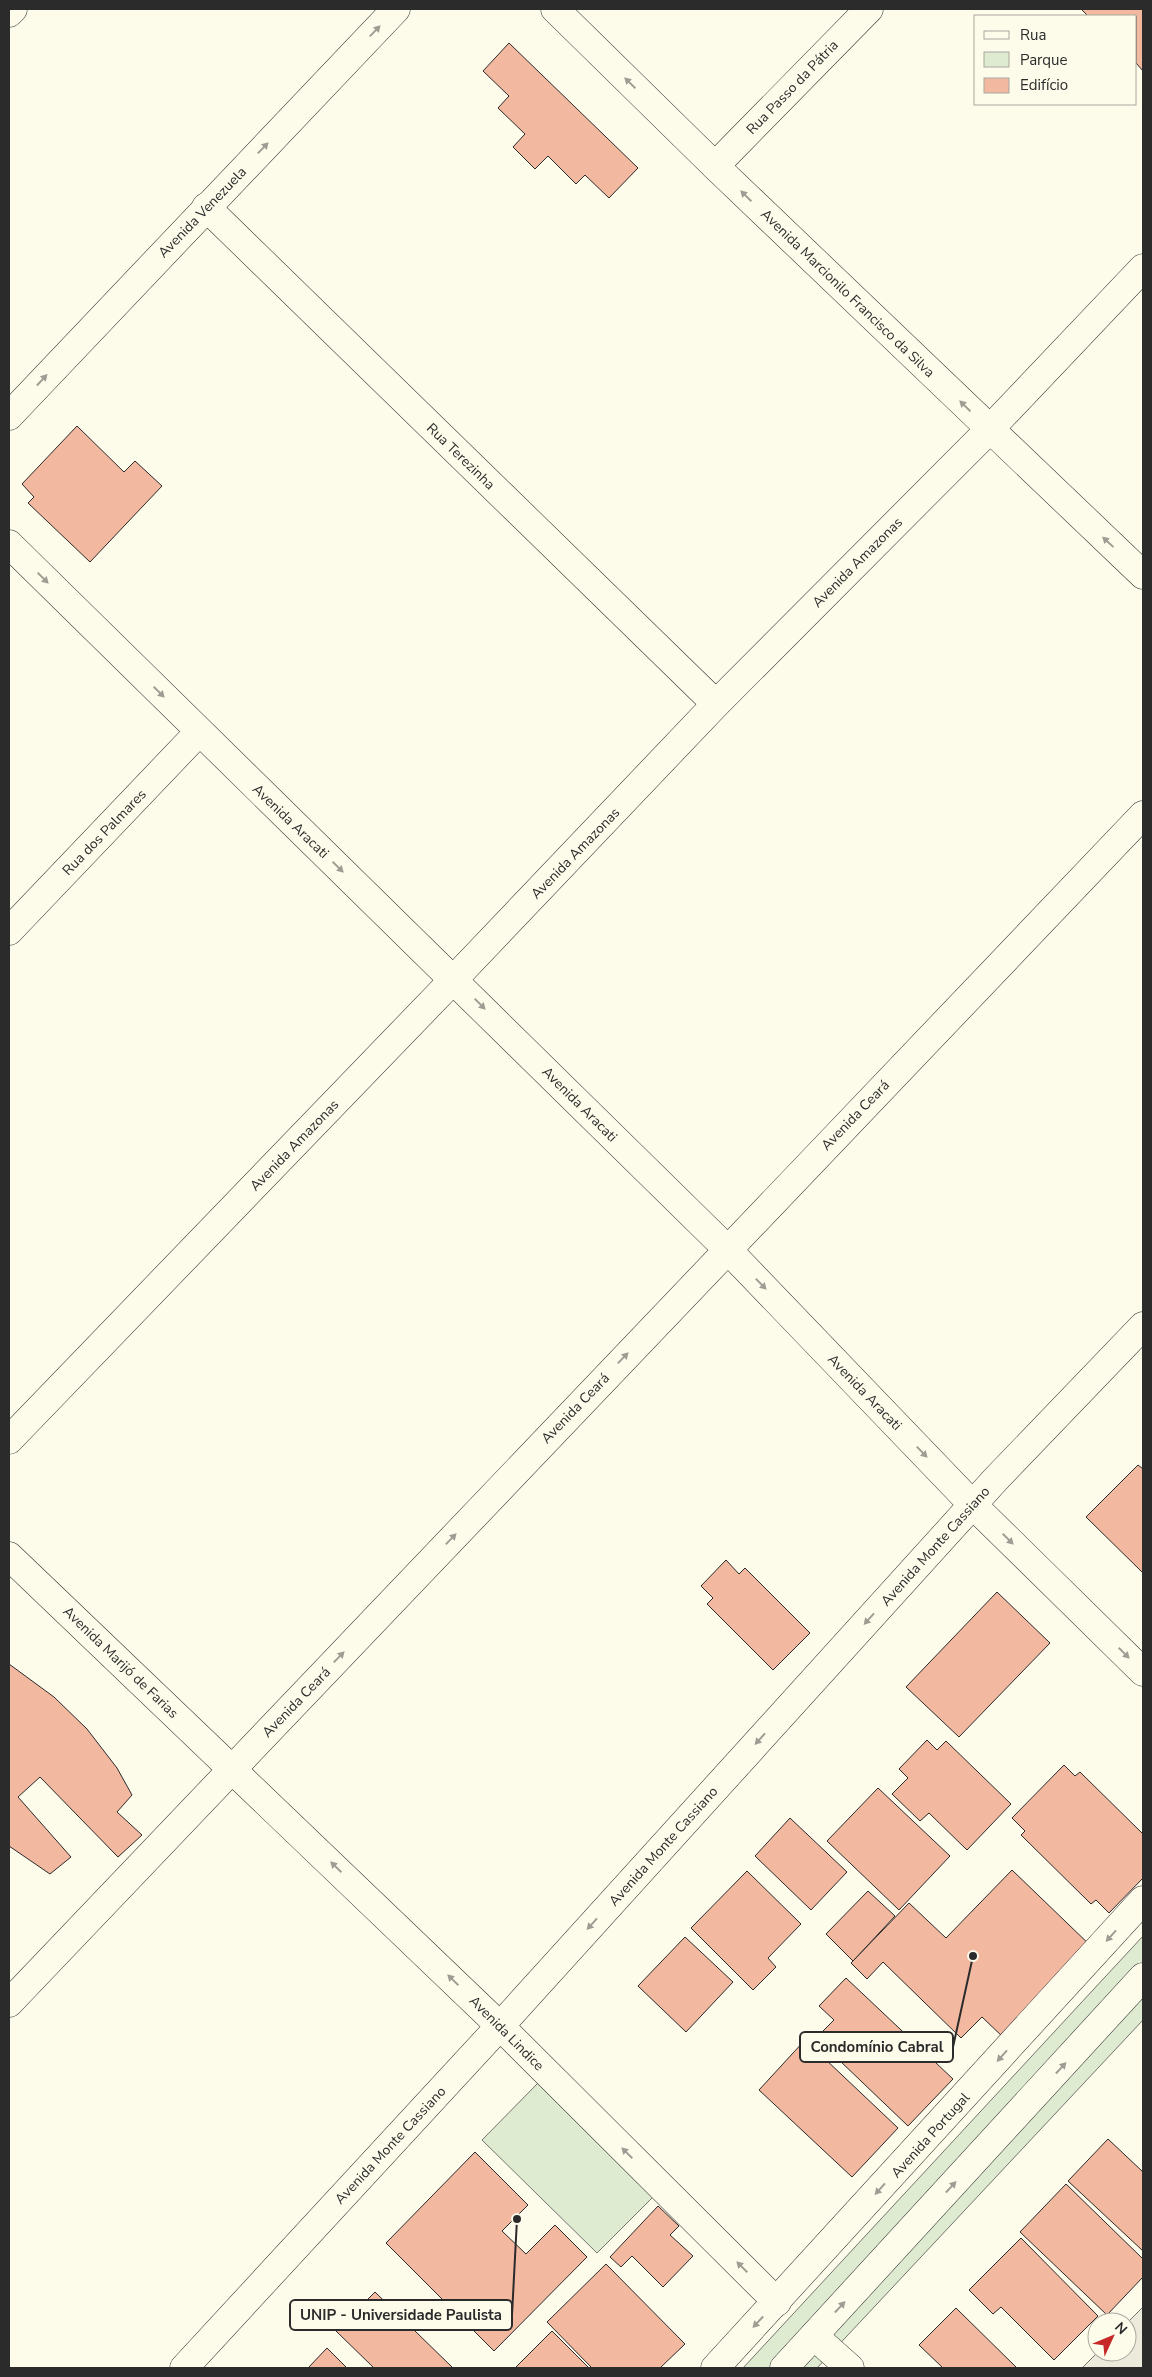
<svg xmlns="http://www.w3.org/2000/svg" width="1152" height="2377" font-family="'Nunito Sans',sans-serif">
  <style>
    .green { fill: #deebd1; stroke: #74746e }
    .parking { fill: #eceadb; stroke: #74746e }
    .building { fill: #f2b8a0; stroke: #2b2b2b }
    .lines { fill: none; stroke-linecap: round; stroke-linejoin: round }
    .minor-casing { stroke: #2b2b2b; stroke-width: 29 }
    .minor { stroke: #fdfbea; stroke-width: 28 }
    .oneway { fill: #9e9d94 }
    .labels { text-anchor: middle; stroke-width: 4; stroke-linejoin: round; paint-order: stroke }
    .street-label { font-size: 14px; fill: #2b2b2b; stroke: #fdfbea }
    .leader { fill: none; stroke: #2b2b2b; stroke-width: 2 }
    .callout-dot { fill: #2b2b2b; stroke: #fdfbea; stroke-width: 2 }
    .callout { fill: #fdfbea; stroke: #2b2b2b; stroke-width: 2 }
    .callout-label { font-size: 15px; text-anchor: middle; font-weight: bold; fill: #2b2b2b }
  </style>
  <rect width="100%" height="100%" fill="#fdfbea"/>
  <g class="green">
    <path d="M1143,1936V2020L817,2368H743Z"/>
    <path d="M539,2082L655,2195L597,2253L482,2140Z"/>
  </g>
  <path class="parking" d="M1143,2307V2368H1082L1098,2352H1127V2323Z"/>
  <g class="building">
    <path d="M1081,9H1143V71L1136,63V16H1088Z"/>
    <path d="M509,43L638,168L609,198L585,175L576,184L548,156L535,169L513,147L525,134L498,108L509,96L483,71Z"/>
    <path d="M77,426L124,472L135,461L162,486L90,562L28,503L34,497L22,484Z"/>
    <path d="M1138,1465L1143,1469V1573L1086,1517Z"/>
    <path d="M726,1560L739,1574L745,1568L810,1633L773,1670L707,1604L713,1598L701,1586Z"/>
    <path d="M997,1592L1050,1643L959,1737L906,1687Z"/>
    <path d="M9,1664L54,1697L87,1729L117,1768L132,1795L117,1812L142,1835L118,1857L40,1777L18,1797L71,1857L50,1874L9,1846Z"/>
    <path d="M927,1740L937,1750L946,1741L1011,1804L967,1850L929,1813L920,1821L892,1794L908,1778L899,1769Z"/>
    <path d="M1064,1765L1075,1776L1080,1772L1143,1834V1878L1109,1913L1096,1900L1091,1904L1021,1835L1025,1831L1012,1818Z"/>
    <path d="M878,1788L950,1856L899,1910L827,1841Z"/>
    <path d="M790,1818L847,1872L811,1910L755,1856Z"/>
    <path d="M1012,1870L1094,1949L1006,2040L982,2017L961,2038L883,1962L867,1979L851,1963L909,1903L946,1938Z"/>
    <path d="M747,1871L801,1924L768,1958L776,1967L753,1990L691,1928Z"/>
    <path d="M868,1891L895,1916L853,1961L826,1934Z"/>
    <path d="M685,1937L733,1982L686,2032L638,1986Z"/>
    <path d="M846,1978L953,2079L908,2126L816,2038L834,2020L819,2006Z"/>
    <path d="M805,2040L898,2128L852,2177L759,2090Z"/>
    <path d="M1108,2139L1143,2172V2251L1068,2181Z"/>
    <path d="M475,2152L528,2205L502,2231L526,2254L555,2225L587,2257L494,2351L386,2243Z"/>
    <path d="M1066,2184L1143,2259V2277L1107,2315L1020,2232Z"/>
    <path d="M658,2206L679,2226L670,2235L693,2256L663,2287L632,2256L621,2267L610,2257Z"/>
    <path d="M1021,2238L1098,2316L1054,2360L1001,2307L993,2314L969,2290Z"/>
    <path d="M606,2264L685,2344L660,2368H592L547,2322Z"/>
    <path d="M375,2292L453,2368H374L336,2331Z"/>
    <path d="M956,2308L1017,2368H943L919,2345Z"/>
    <path d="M552,2331L589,2368H515Z"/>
    <path d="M327,2348L347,2368H308Z"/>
  </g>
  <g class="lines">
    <g class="minor-casing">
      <g id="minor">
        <path d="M555,9L715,166L1143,575"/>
        <path d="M9,13L13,9"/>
        <path d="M715,166L869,9"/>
        <path d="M206,207L716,704"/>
        <path d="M9,416L396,9"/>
        <path d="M9,544L727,1249L973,1505L1143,1672"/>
        <path d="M9,931L199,732"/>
        <path d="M9,1440L454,979L716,704L990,429L1143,268"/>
        <path d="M9,1556L500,2026L777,2302"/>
        <path d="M9,2003L1143,815"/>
        <path d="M814,2336L850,2368"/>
        <path d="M184,2368L500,2026L995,1480L1143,1326"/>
        <path d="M715,2368L1143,1900"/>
        <path d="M784,2368L1143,1977"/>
      </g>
    </g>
    <use href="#minor" class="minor"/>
  </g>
  <defs><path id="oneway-solid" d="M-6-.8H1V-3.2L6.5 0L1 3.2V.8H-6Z" transform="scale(1.25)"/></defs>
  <g class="oneway">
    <use href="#oneway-solid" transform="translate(375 31) rotate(-46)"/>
    <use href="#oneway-solid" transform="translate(630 83) rotate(-136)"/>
    <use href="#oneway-solid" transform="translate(263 148) rotate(-46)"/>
    <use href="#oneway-solid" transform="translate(746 196) rotate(-136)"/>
    <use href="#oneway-solid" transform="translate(42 380) rotate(-47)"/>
    <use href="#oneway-solid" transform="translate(965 406) rotate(-136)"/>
    <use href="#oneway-solid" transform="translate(1108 542) rotate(-137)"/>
    <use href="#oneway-solid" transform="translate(43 578) rotate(45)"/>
    <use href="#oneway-solid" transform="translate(159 692) rotate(45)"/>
    <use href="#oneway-solid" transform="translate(338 867) rotate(44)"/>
    <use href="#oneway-solid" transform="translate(480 1004) rotate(45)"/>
    <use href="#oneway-solid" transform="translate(761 1284) rotate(46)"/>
    <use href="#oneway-solid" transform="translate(623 1358) rotate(-46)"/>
    <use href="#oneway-solid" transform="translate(922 1452) rotate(46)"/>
    <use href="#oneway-solid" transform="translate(451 1539) rotate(-46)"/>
    <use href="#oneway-solid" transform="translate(1008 1539) rotate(45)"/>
    <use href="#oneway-solid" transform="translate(869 1619) rotate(132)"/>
    <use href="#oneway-solid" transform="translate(1124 1653) rotate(45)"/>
    <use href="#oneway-solid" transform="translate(339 1657) rotate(-46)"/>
    <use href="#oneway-solid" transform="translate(760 1739) rotate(132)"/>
    <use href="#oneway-solid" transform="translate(336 1867) rotate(-136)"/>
    <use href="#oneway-solid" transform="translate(592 1924) rotate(132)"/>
    <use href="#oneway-solid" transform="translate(1111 1936) rotate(132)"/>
    <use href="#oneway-solid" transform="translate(453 1980) rotate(-136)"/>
    <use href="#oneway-solid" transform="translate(1002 2056) rotate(132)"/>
    <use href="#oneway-solid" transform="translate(1061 2068) rotate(-47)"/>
    <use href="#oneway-solid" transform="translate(627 2153) rotate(-135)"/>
    <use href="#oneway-solid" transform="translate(951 2187) rotate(-47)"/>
    <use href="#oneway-solid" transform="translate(880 2189) rotate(132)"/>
    <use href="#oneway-solid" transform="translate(742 2267) rotate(-135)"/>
    <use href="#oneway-solid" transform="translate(840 2307) rotate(-47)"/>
    <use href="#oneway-solid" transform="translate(758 2322) rotate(133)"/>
  </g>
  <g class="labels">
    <g class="street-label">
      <text transform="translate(792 87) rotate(-46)" y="5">Rua Passo da Pátria</text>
      <text transform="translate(202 212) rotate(-46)" y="5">Avenida Venezuela</text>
      <text transform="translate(848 293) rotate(44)" y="5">Avenida Marcionilo Francisco da Silva</text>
      <text transform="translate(461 456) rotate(44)" y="5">Rua Terezinha</text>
      <text transform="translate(857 562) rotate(-45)" y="5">Avenida Amazonas</text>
      <text transform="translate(291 821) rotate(44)" y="5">Avenida Aracati</text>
      <text transform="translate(104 832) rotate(-46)" y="5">Rua dos Palmares</text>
      <text transform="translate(575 853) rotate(-46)" y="5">Avenida Amazonas</text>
      <text transform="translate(580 1104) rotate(45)" y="5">Avenida Aracati</text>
      <text transform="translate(855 1115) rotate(-46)" y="5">Avenida Ceará</text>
      <text transform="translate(294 1145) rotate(-46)" y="5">Avenida Amazonas</text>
      <text transform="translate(865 1392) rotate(46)" y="5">Avenida Aracati</text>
      <text transform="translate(575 1408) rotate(-46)" y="5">Avenida Ceará</text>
      <text transform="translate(935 1546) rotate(-48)" y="5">Avenida Monte Cassiano</text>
      <text transform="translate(121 1662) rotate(44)" y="5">Avenida Marijó de Farias</text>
      <text transform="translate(296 1702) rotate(-46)" y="5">Avenida Ceará</text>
      <text transform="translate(663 1846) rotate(-48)" y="5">Avenida Monte Cassiano</text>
      <text transform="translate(507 2033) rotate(45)" y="5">Avenida Lindice</text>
      <text transform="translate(930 2135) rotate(-48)" y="5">Avenida Portugal</text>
      <text transform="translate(390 2145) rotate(-47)" y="5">Avenida Monte Cassiano</text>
    </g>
  </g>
  <path class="leader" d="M973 1956L953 2047M517 2219L512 2315"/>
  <g class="callout-dot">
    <circle cx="973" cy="1956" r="5"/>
    <circle cx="517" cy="2219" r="5"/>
  </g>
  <g class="callout">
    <rect x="800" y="2032" width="153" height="30" rx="5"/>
    <rect x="290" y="2300" width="222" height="30" rx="5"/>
  </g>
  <g class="callout-label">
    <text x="877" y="2052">Condomínio Cabral</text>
    <text x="401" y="2320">UNIP - Universidade Paulista</text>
  </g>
  <rect width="1152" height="2377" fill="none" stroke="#2b2b2b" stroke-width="20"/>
  <rect x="974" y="15" width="162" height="90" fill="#fdfbea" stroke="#a9a89e"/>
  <rect x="984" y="31" width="25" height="8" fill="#fdfbea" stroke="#a9a89e"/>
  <text x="1020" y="40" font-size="15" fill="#2b2b2b">Rua</text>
  <rect x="984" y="52" width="25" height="15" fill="#deebd1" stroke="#a9a89e"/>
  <text x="1020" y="65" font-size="15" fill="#2b2b2b">Parque</text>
  <rect x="984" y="78" width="25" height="15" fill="#f2b8a0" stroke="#a9a89e"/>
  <text x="1020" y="90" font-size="15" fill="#2b2b2b">Edifício</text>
  <g transform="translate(1112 2337) rotate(46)"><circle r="24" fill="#fdfbea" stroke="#a9a89e"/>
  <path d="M0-4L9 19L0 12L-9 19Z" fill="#c62828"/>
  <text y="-8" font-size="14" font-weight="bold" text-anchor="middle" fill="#2b2b2b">N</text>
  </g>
</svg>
